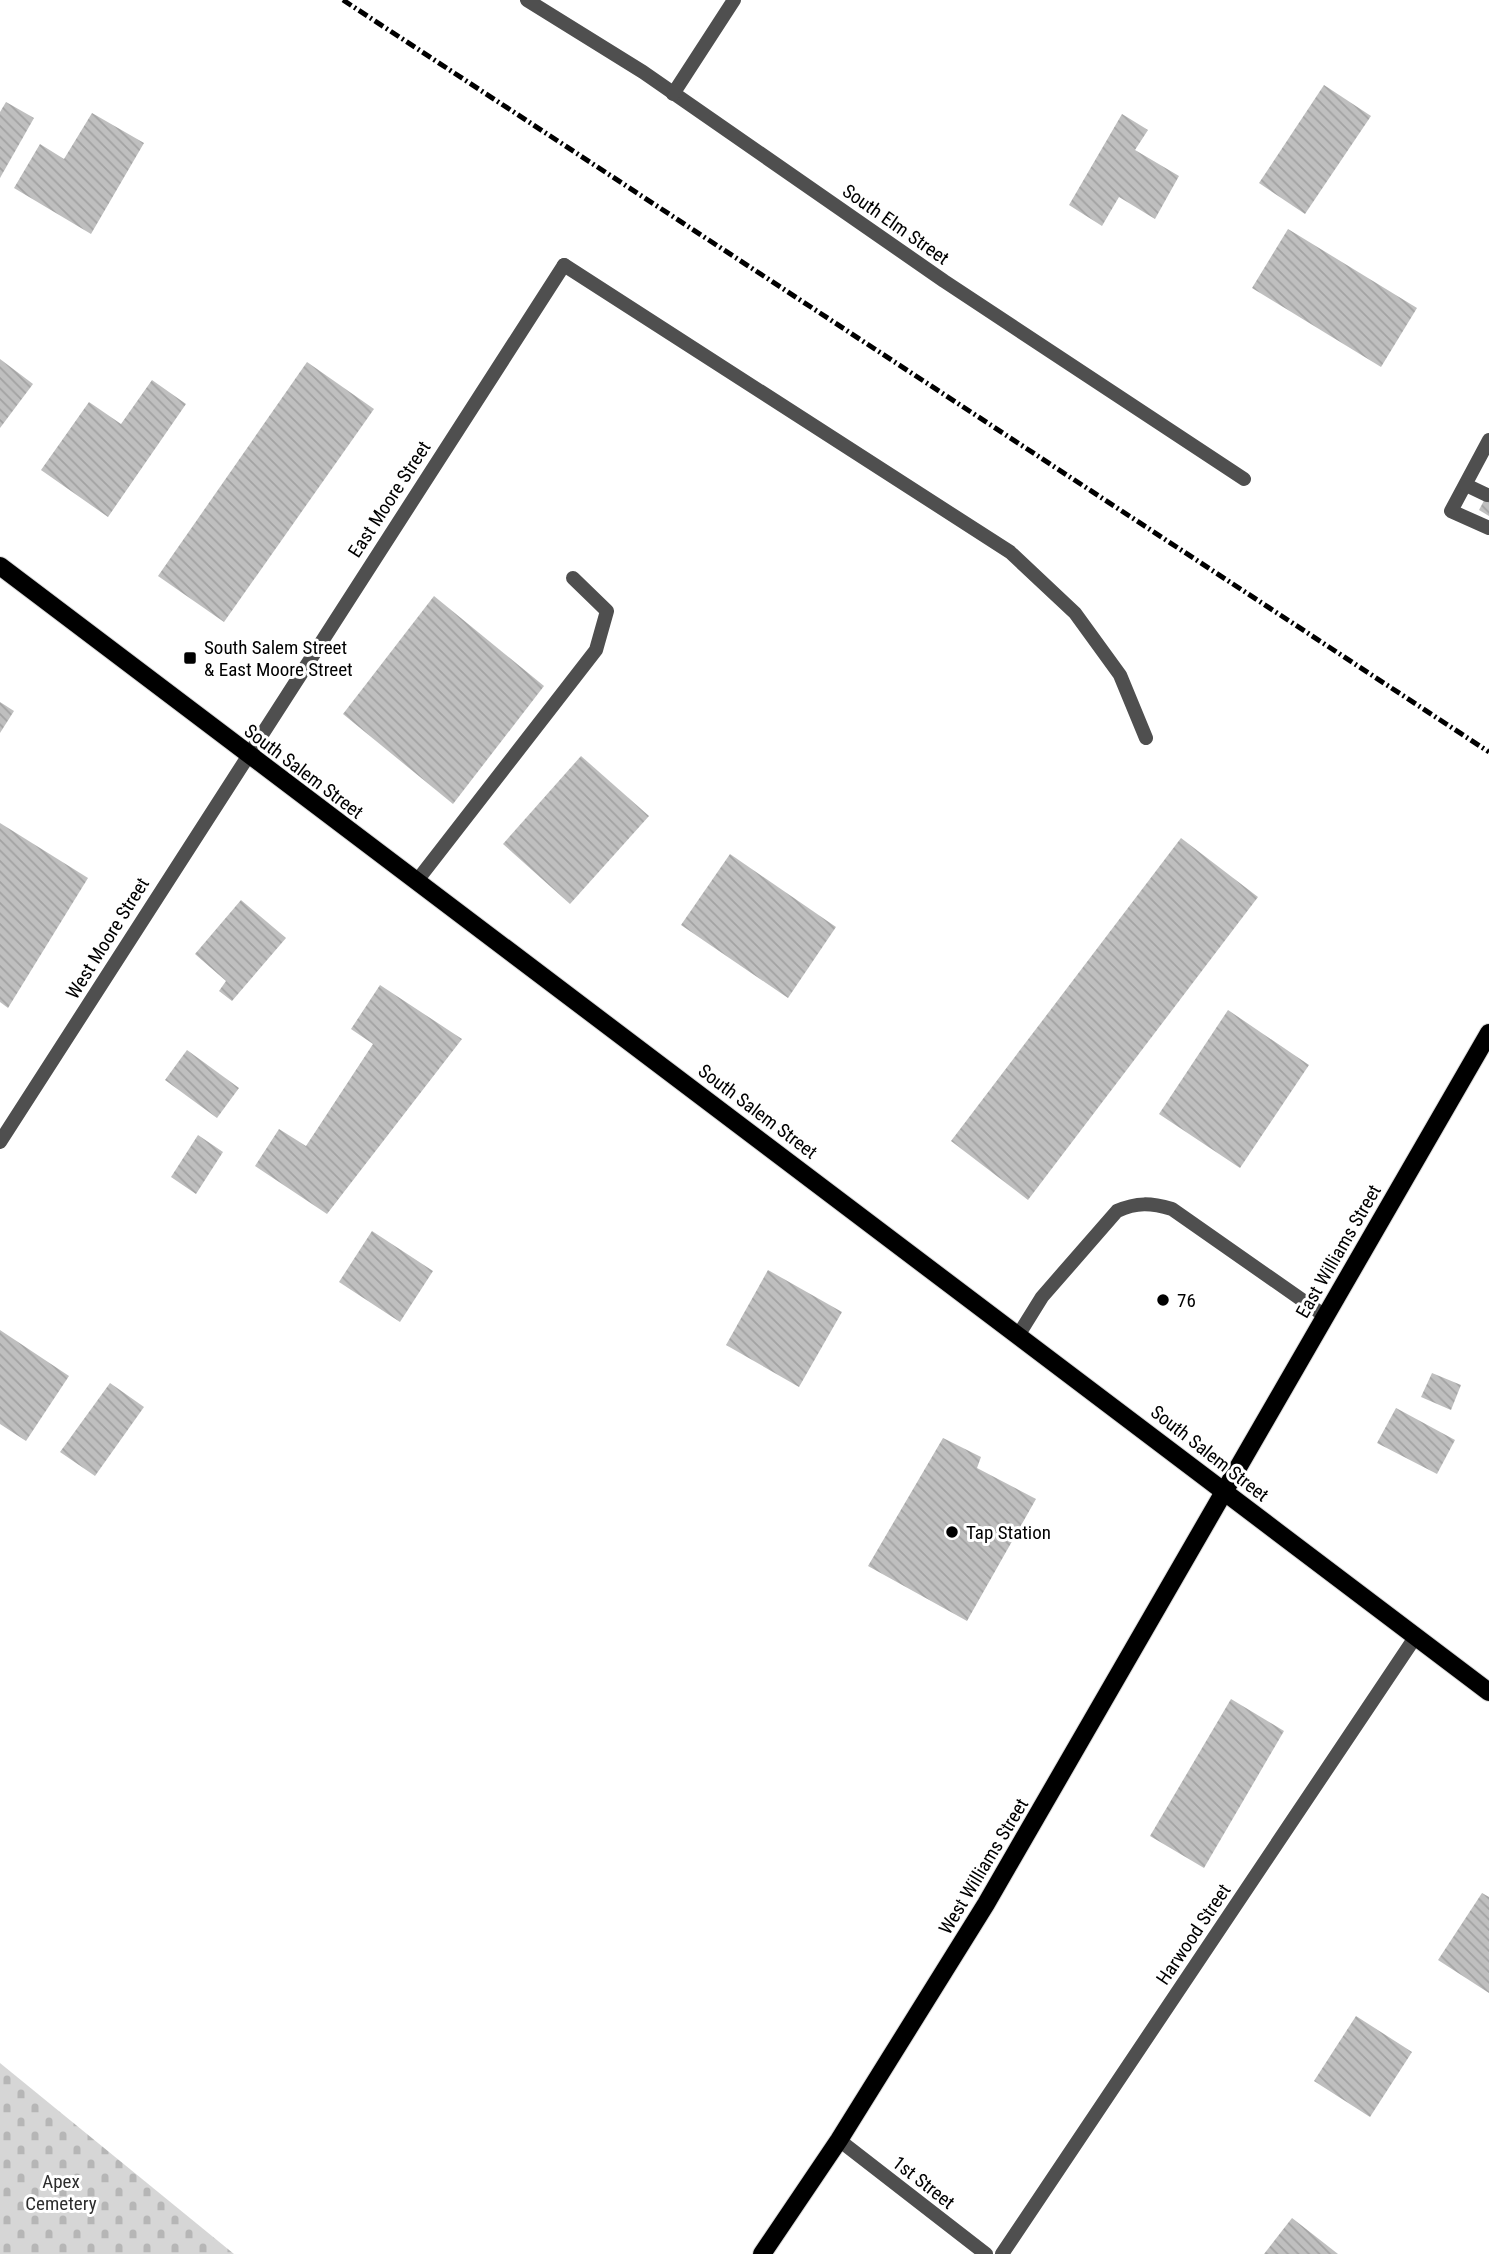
<svg xmlns="http://www.w3.org/2000/svg" width="1489" height="2254" font-family="'Roboto Condensed',sans-serif">
  <style>
    .cemetery { fill: url(#cemetery-stones) }
    .building { fill: url(#building-back-hatch) }
    .lines { fill: none; stroke-linecap: round; stroke-linejoin: round }
    .primary-casing { stroke: #dbdbdb; stroke-width: 20 }
    .lane { stroke: #4f4f4f; stroke-width: 14 }
    .street { stroke: #4f4f4f; stroke-width: 14 }
    .primary { stroke: #000; stroke-width: 18 }
    .rail { stroke: #000; stroke-width: 5; stroke-dasharray: 10 3.5 2 3.5; stroke-linecap: butt }
    .poi-dot { fill: #000; stroke: #fff; stroke-width: 2.5 }
    .labels { text-anchor: middle; stroke-width: 6; stroke-linejoin: round; paint-order: stroke }
    .street-label { font-size: 19px; fill: #000; stroke: #fff }
    .poi-label { font-size: 19px; fill: #000; stroke: #fff; text-anchor: start }
    .park-label { font-size: 19px; fill: #2d2d2d; stroke: #fff }
  </style>
  <defs>
    <pattern id="cemetery-stones" width="16" height="16" patternUnits="userSpaceOnUse" patternTransform="scale(1.75)"><rect width="16" height="16" fill="#d6d6d6"/><path d="M2 7V4a2 2 0 0 1 4 0v3zM10 15v-3a2 2 0 0 1 4 0v3z" fill="#b6b6b6"/></pattern>
    <pattern id="building-back-hatch" width="6" height="6" patternUnits="userSpaceOnUse" patternTransform="scale(1.75)"><rect width="6" height="6" fill="#bfbfbf"/><path d="M-1 5l2 2M0 0l6 6M5-1l2 2" fill="none" stroke="#a2a2a2"/></pattern>
  </defs>
  <rect width="100%" height="100%" fill="#fff"/>
  <path class="cemetery" d="M0,2063L234,2254H0Z"/>
  <g class="building">
    <path d="M1324,85L1371,116L1305,214L1259,183Z"/>
    <path d="M6,102L34,118L0,178V112Z"/>
    <path d="M92,113L144,143L91,234L14,188L40,144L64,159Z"/>
    <path d="M1122,114L1148,130L1135,150L1179,176L1155,219L1119,197L1102,226L1069,205Z"/>
    <path d="M1288,229L1417,308L1381,367L1252,288Z"/>
    <path d="M0,359L33,384L0,428Z"/>
    <path d="M307,362L374,409L224,622L158,576Z"/>
    <path d="M152,380L186,404L108,517L41,470L89,402L121,424Z"/>
    <path d="M1489,491V516L1479,510Z"/>
    <path d="M434,596L544,686L453,804L343,714Z"/>
    <path d="M0,702L14,711L0,733Z"/>
    <path d="M581,756L649,816L570,904L503,844Z"/>
    <path d="M0,823L88,878L8,1008L0,1002Z"/>
    <path d="M1181,838L1258,897L1028,1200L951,1141Z"/>
    <path d="M730,854L836,927L788,998L681,925Z"/>
    <path d="M241,900L286,938L232,1001L219,991L226,981L195,954Z"/>
    <path d="M380,985L462,1039L327,1214L255,1166L279,1129L306,1146L373,1044L351,1029Z"/>
    <path d="M1228,1010L1309,1065L1240,1168L1159,1114Z"/>
    <path d="M187,1050L239,1088L217,1118L165,1080Z"/>
    <path d="M198,1135L223,1152L196,1194L171,1177Z"/>
    <path d="M372,1231L433,1271L400,1322L339,1282Z"/>
    <path d="M768,1270L842,1312L799,1387L726,1345Z"/>
    <path d="M0,1330L69,1376L26,1441L0,1424Z"/>
    <path d="M1432,1373L1461,1385L1451,1410L1421,1397Z"/>
    <path d="M110,1383L144,1407L95,1476L60,1452Z"/>
    <path d="M1396,1408L1455,1440L1437,1474L1377,1443Z"/>
    <path d="M943,1438L981,1457L977,1468L1036,1499L967,1621L868,1566Z"/>
    <path d="M1231,1699L1284,1731L1204,1868L1150,1836Z"/>
    <path d="M1482,1893L1489,1897V1993L1438,1960Z"/>
    <path d="M1356,2016L1412,2052L1370,2117L1314,2081Z"/>
    <path d="M1292,2218L1338,2254H1264Z"/>
  </g>
  <g class="lines">
    <g class="primary-casing">
      <g id="primary">
        <path d="M0,566L1489,1692"/>
        <path d="M762,2254L839,2140L986,1904L1489,1033"/>
      </g>
    </g>
    <g class="lane">
      <path d="M564,265L1010,552L1075,613L1120,675L1146,738"/>
      <path d="M1489,440L1451,511L1489,528"/>
      <path d="M1466,485L1487,495"/>
      <path d="M416,882L596,650L607,611L573,578"/>
      <path d="M1019,1334L1042,1297L1117,1211C1137,1202 1151,1203 1172,1209L1325,1316"/>
    </g>
    <g class="street">
      <path d="M527,0L643,72L944,281L1244,479"/>
      <path d="M673,94L734,0"/>
      <path d="M0,1142L564,265"/>
      <path d="M839,2140L986,2254"/>
      <path d="M1002,2254L1416,1636"/>
    </g>
    <use href="#primary" class="primary"/>
    <path class="rail" d="M343,0L1489,752"/>
  </g>
  <g class="poi-dot">
    <rect x="183" y="651" width="14" height="14" rx="3.5"/>
    <circle cx="1163" cy="1300" r="7"/>
    <circle cx="952" cy="1532" r="7"/>
  </g>
  <g class="labels">
    <g class="street-label">
      <text transform="translate(896 224) rotate(35)" y="7">South Elm Street</text>
      <text transform="translate(389 499) rotate(-57)" y="7">East Moore Street</text>
      <text transform="translate(304 771) rotate(37)" y="7">South Salem Street</text>
      <text transform="translate(107 938) rotate(-58)" y="7">West Moore Street</text>
      <text transform="translate(758 1111) rotate(37)" y="7">South Salem Street</text>
      <text transform="translate(1338 1251) rotate(-60)" y="7">East Williams Street</text>
      <text transform="translate(1210 1453) rotate(38)" y="7">South Salem Street</text>
      <text transform="translate(983 1866) rotate(-59)" y="7">West Williams Street</text>
      <text transform="translate(1193 1934) rotate(-56)" y="7">Harwood Street</text>
      <text transform="translate(924 2182) rotate(38)" y="7">1st Street</text>
    </g>
    <g class="poi-label">
      <text x="204" y="654">South Salem Street<tspan x="204" dy="22">&amp; East Moore Street</tspan></text>
      <text x="1177" y="1307">76</text>
      <text x="966" y="1539">Tap Station</text>
    </g>
    <g class="park-label">
      <text x="61" y="2188">Apex<tspan x="61" dy="22">Cemetery</tspan></text>
    </g>
  </g>
</svg>
